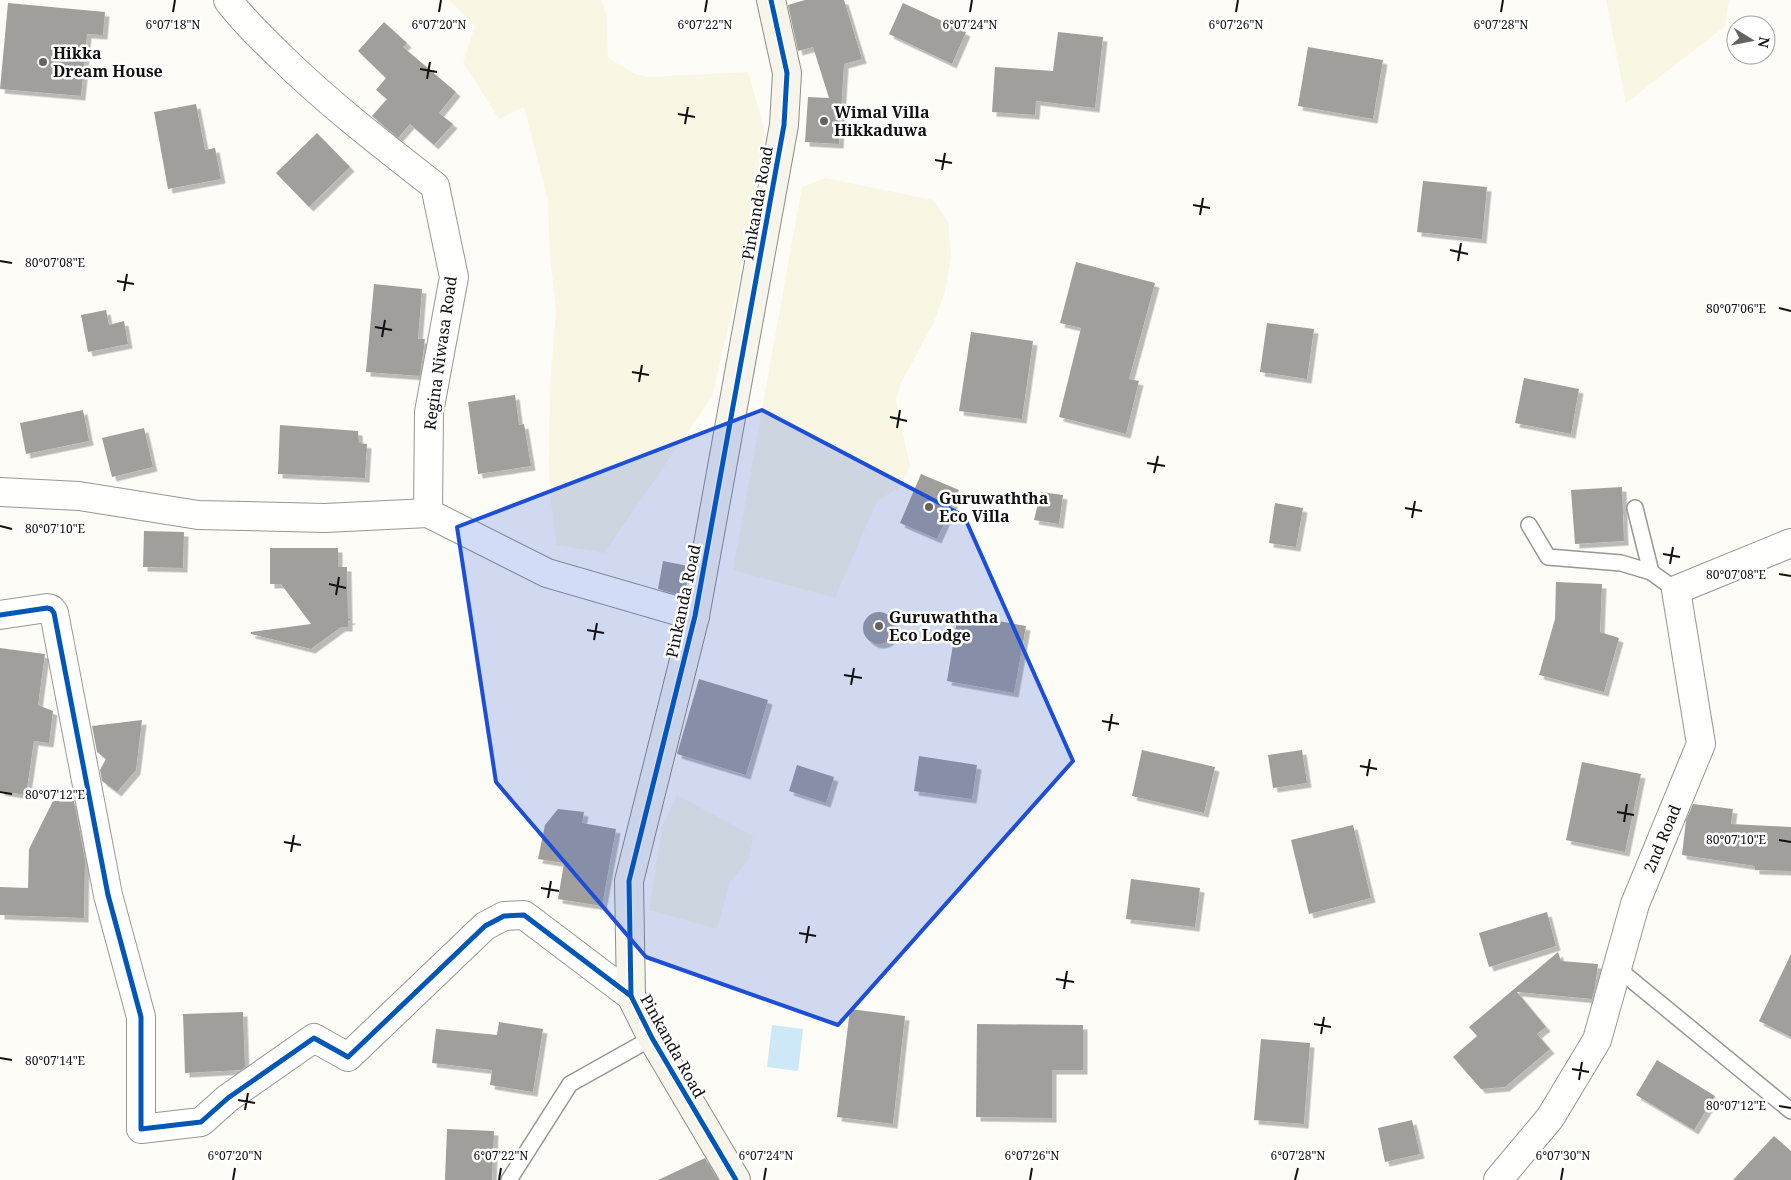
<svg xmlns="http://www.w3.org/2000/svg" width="1791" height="1180" font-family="'Noto Serif',serif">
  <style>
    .farmland { fill: #f9f7e4 }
    .water { fill: #cde8f7 }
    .building { fill: #a19f9c; filter: url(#shadow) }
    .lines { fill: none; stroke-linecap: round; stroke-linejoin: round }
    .lane-casing { stroke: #979795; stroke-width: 18 }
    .street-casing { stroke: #979795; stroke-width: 30 }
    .secondary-casing { stroke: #8e8d8b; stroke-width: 30 }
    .lane { stroke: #fffffe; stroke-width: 15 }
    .street { stroke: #fffffe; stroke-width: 28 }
    .secondary { stroke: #f6f4eb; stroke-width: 28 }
    .cycleway-casing { stroke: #fff; stroke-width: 8 }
    .cycleway { stroke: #0057b8; stroke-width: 5 }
    .marked { fill: #1d4ed8; fill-opacity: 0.2; stroke: #1d4ed8; stroke-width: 4; stroke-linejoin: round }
    .ticks { fill: none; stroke: #111; stroke-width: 2 }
    .poi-dot { fill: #646362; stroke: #fff; stroke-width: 2 }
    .labels { text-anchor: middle; stroke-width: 5; stroke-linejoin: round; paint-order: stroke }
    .poi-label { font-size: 16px; font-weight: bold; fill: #111; stroke: #fff; text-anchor: start }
    .street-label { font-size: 16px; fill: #111; stroke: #fff }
    .ticks-label { font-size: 12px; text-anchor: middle; fill: #111; stroke: #fff; stroke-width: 5; stroke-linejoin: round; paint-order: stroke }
  </style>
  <defs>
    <filter id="shadow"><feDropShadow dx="4.5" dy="4.5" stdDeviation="0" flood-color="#0004"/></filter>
  </defs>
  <rect width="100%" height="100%" fill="#fdfcf7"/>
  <g class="farmland">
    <path d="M449,0H601L607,16L608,58L635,74L649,77L748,72L765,131L737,290L712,397L604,553L556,545L550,493L549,461L550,384L556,311L550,256L548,201L524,107L499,119L463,62L475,26Z"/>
    <path d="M1606,0H1729L1725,26L1626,103Z"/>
    <path d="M826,178L933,200L948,222L951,257L945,292L934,322L901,383L896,401L910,466L899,488L877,501L835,598L733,570L802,187Z"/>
    <path d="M677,795L753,836L749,859L730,882L717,929L649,910L662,827Z"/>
  </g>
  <path class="water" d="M772,1025L803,1029L798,1071L767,1067Z"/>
  <g class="building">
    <path d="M805,0H844L862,59L844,64L839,144L805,142L808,97L829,98L813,47L798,51L788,5Z"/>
    <path d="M8,3L105,12L103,35L87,34L81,96L0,89Z"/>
    <path d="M903,3L966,32L952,64L889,34Z"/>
    <path d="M384,22L407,43L403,47L456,92L439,113L453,124L434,145L410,124L398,138L372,116L387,99L376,90L386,78L358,51Z"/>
    <path d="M1058,32L1103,37L1095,108L1036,101L1035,115L992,112L995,67L1053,71Z"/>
    <path d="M1308,47L1383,60L1373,119L1298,106Z"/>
    <path d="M196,104L205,150L215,148L221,179L168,189L154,112Z"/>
    <path d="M317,133L350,167L309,207L276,173Z"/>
    <path d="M1423,181L1487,187L1482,239L1417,232Z"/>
    <path d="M1076,262L1155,283L1129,379L1139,381L1126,434L1059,417L1081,328L1060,323Z"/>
    <path d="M374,284L422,289L418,339H425L420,376L366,372Z"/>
    <path d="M106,310L109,325L124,321L128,344L88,352L81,315Z"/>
    <path d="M1267,323L1314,329L1307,379L1260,372Z"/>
    <path d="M971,332L1033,341L1022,419L959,411Z"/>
    <path d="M1524,378L1579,389L1571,434L1515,423Z"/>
    <path d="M515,395L519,425L524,424L531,466L478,474L468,402Z"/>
    <path d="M83,410L89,441L26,454L20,423Z"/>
    <path d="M280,425L358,431L359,443L367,444L365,478L278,474Z"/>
    <path d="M144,428L153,467L112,477L102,438Z"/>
    <path d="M921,474L959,490L937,539L900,523Z"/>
    <path d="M1622,487L1624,541L1575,544L1571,490Z"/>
    <path d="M1041,492L1063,495L1059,524L1034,520Z"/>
    <path d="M1275,503L1303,508L1296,547L1269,543Z"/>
    <path d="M144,531L184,532L183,568L143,567Z"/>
    <path d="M270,548H338V567H347L348,619H352L348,621V627H341L311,649L251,634V632L311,624L281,584H270Z"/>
    <path d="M663,561L688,566L683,596L658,589Z"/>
    <path d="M1556,582L1602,584L1600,632L1619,638L1604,692L1539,675L1555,619Z"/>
    <circle cx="879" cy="628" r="16"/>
    <path d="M958,614L1026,626L1014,693L947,681Z"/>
    <path d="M0,648L45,654L38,705L53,711L49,743L34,741L26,795L0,791Z"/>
    <path d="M699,679L768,700L746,775L677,754Z"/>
    <path d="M142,720L136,770L117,792L102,781L100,770L106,759L97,752L92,726Z"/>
    <path d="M1142,750L1215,767L1204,813L1132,796Z"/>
    <path d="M1302,750L1307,783L1273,788L1268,755Z"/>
    <path d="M919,756L977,765L972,799L914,791Z"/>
    <path d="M1582,762L1641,774L1625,852L1566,840Z"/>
    <path d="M797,765L834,777L826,803L789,791Z"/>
    <path d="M53,801H74L85,860L84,918L0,915V887L28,888L29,849Z"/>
    <path d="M1693,804L1733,809L1731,824L1791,827V871L1755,870V866L1682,855L1686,820Z"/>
    <path d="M558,809L584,812L582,823L616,829L602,906L558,899L564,863L538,859L545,825Z"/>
    <path d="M1353,825L1371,898L1309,914L1291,840Z"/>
    <path d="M1131,879L1200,888L1195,927L1126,919Z"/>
    <path d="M1547,912L1556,946L1489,967L1479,933Z"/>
    <path d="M1558,952L1561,961L1598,964L1595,987L1592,999L1517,992L1546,1027L1537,1034L1550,1049L1505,1087L1481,1089L1453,1057L1477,1036L1469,1027Z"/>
    <path d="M1791,954V1037L1759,1021Z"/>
    <path d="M850,1009L905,1016L893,1124L837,1117Z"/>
    <path d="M243,1012L245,1067L241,1070L185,1073L183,1014Z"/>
    <path d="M499,1022L543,1029L533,1092L490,1085L492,1070L432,1063L436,1029L497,1035Z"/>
    <path d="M977,1024L1083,1025V1070H1052V1118L976,1117Z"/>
    <path d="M1261,1039L1310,1043L1304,1124L1254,1120Z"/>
    <path d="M1657,1060L1715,1096L1694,1130L1636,1095Z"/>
    <path d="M1412,1120L1420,1154L1385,1162L1378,1128Z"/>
    <path d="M447,1129L494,1131L492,1180H445Z"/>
    <path d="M1774,1136L1791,1151V1180H1733Z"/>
    <path d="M705,1158L718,1180H658Z"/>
  </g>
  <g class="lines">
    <g class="lane-casing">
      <g id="lane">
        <path d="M1635,508L1651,572L1676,590"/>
        <path d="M1529,525L1548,557L1621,563L1651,572"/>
        <path d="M1617,968L1791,1111"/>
        <path d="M509,1180L570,1084L652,1038"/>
      </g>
    </g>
    <g class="street-casing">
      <g id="street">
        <path d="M228,0C243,21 262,38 280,56C328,103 381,144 435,186L454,277L429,412L428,513L547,573L695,616"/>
        <path d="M0,492L79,496L198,515L325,518L428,513"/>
        <path d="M0,615L47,608L51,609L54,613L108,895L141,1017V1129L201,1122L228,1098L314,1038L348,1057L485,926L504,916L524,915L631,996"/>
        <path id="s1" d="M1498,1180L1550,1118L1597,1040L1635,904L1701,744L1676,590L1791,543"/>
      </g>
    </g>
    <g class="secondary-casing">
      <path id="secondary" d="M736,1180L652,1038L631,996L629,881L695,616L784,125L787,73L771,0"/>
    </g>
    <use href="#lane" class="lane"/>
    <use href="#street" class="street"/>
    <use href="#secondary" class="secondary"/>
    <g class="cycleway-casing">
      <g id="cycleway">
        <path d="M0,615L47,608L51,609L54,613L108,895L141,1017V1129L201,1122L228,1098L314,1038L348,1057L485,926L504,916L524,915L631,996"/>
        <path d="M736,1180L652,1038L631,996L629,881L695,616L784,125L787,73L771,0"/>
      </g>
    </g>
    <use href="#cycleway" class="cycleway"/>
  </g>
  <path class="marked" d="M762,410L964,516L1073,761L838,1025L646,957L496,782L457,527Z"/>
  <path class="ticks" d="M173,12L175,0M439,12L441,0M705,12L707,0M970,12L972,0M1236,12L1238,0M1501,12L1503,0M420,69L437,72M427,79L430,62M678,114L695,117M685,124L688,107M935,160L952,163M942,170L945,153M1193,205L1210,208M1200,215L1203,198M1450,250L1468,254M0,261L12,263M1458,261L1461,243M117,281L134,284M124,291L127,274M1779,308L1791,311M375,327L392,330M382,337L385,320M632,372L649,375M639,382L642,365M890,417L907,421M897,428L900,410M1147,463L1165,466M1154,473L1158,456M1405,508L1422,511M1412,518L1415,501M0,526L12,529M1663,554L1680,557M1670,564L1673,547M1779,574L1791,576M329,584L346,588M336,595L339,577M587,630L604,633M594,640L597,623M844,675L862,678M851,685L854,668M1102,721L1119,724M1109,731L1112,714M1360,766L1377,769M1367,776L1370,759M0,792L12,794M1617,812L1634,815M1624,822L1627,804M1779,840L1791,842M284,842L301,845M291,852L294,835M541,888L559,891M548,898L551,881M799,933L816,936M806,943L809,926M1056,979L1074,982M1064,989L1067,971M1314,1024L1331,1027M1321,1034L1324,1017M0,1058L12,1060M1572,1069L1589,1072M1579,1080L1582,1062M238,1100L255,1103M1779,1106L1791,1108M245,1110L248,1093M233,1180L235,1168M499,1180L501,1168M764,1180L766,1168M1030,1180L1032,1168M1295,1180L1298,1168M1561,1180L1563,1168"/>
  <g class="poi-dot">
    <circle cx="43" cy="62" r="5"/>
    <circle cx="824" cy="121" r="5"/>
    <circle cx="929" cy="507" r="5"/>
    <circle cx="879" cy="626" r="5"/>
  </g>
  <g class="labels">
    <g class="poi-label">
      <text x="53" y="59">Hikka<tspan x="53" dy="18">Dream House</tspan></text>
      <text x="834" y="118">Wimal Villa<tspan x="834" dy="18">Hikkaduwa</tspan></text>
      <text x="939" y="504">Guruwaththa<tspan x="939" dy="18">Eco Villa</tspan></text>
      <text x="889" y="623">Guruwaththa<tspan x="889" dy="18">Eco Lodge</tspan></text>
    </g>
    <g class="street-label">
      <text transform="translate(757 203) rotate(-80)" y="6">Pinkanda Road</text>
      <text transform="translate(440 353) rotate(-82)" y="6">Regina Niwasa Road</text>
      <text transform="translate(683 601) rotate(-78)" y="6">Pinkanda Road</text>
      <text dy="6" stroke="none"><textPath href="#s1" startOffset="384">2nd Road</textPath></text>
      <text transform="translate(673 1046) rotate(61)" y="6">Pinkanda Road</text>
    </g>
  </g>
  <g class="ticks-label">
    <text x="439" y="29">6°07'20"N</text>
    <text x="705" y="29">6°07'22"N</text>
    <text x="970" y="29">6°07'24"N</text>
    <text x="1236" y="29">6°07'26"N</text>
    <text x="173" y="29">6°07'18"N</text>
    <text x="1501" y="29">6°07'28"N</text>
    <text x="55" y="267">80°07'08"E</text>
    <text x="1736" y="313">80°07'06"E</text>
    <text x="55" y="533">80°07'10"E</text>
    <text x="1736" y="579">80°07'08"E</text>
    <text x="55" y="799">80°07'12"E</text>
    <text x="1736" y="844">80°07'10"E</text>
    <text x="55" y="1065">80°07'14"E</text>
    <text x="1736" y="1110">80°07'12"E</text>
    <text x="235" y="1160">6°07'20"N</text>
    <text x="501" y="1160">6°07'22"N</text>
    <text x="766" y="1160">6°07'24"N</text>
    <text x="1032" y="1160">6°07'26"N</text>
    <text x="1298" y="1160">6°07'28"N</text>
    <text x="1563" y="1160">6°07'30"N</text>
  </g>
  <g transform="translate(1751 40) rotate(100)"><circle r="24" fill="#ffffff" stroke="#a0a0a0"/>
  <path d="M0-4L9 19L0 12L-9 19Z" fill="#646362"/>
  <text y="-8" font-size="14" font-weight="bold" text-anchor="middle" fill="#111111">N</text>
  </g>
</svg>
